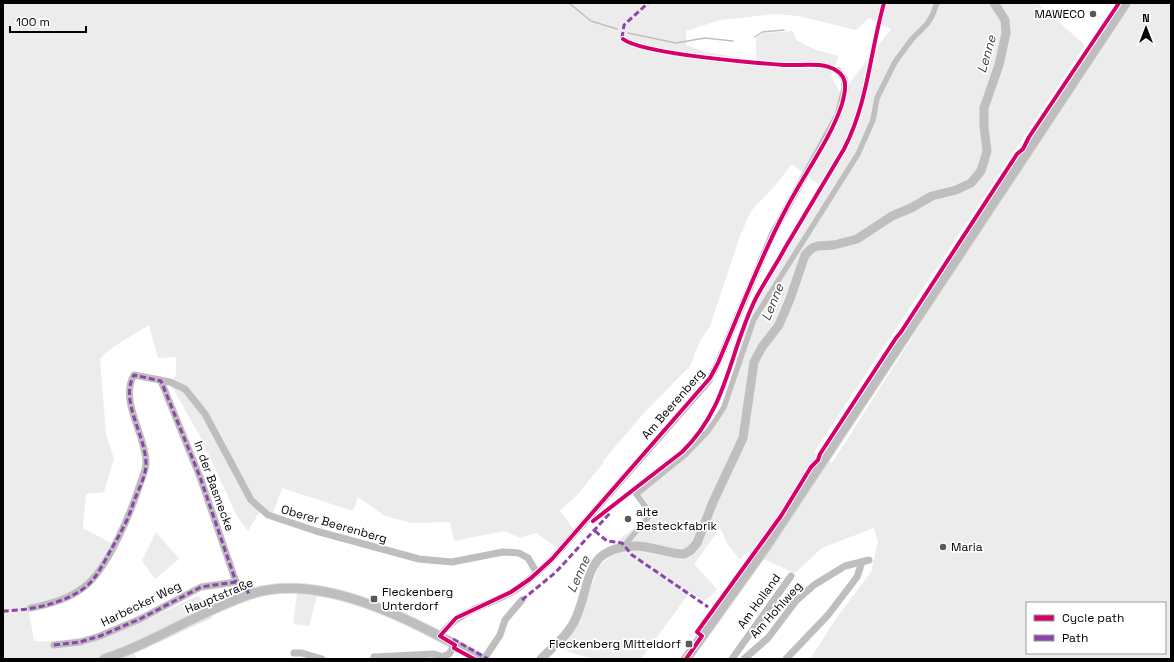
<svg xmlns="http://www.w3.org/2000/svg" width="1174" height="662" font-family="'Space Grotesk',sans-serif">
  <style>
    .green { fill: #ececec; fill-rule: evenodd }
    .lines { fill: none; stroke-linecap: round; stroke-linejoin: round }
    .stream { stroke: #bfbfbf; stroke-width: 1.5 }
    .canal { stroke: #bfbfbf; stroke-width: 5.5 }
    .river { stroke: #bfbfbf; stroke-width: 9 }
    .major-casing { stroke: #dbdbdb; stroke-width: 11 }
    .minor { stroke: #bebebe; stroke-width: 7 }
    .major { stroke: #bebebe; stroke-width: 9 }
    .quiet { stroke: #8e44ad; stroke-width: 3; stroke-dasharray: 6 3; stroke-linecap: butt }
    .cycleway-casing { stroke: #fff; stroke-width: 6 }
    .cycleway { stroke: #d6006c; stroke-width: 4 }
    .poi-dot { fill: #595959; stroke: #fff; stroke-width: 1.5 }
    .labels { text-anchor: middle; stroke-width: 3.5; stroke-linejoin: round; paint-order: stroke }
    .poi-label { font-size: 12px; fill: #000; stroke: #fff; text-anchor: start }
    .street-label { font-size: 12px; fill: #000; stroke: #fff }
    .water-label { font-size: 13px; font-style: italic; fill: #444; stroke: #fff }
  </style>
  <rect width="100%" height="100%" fill="#fff"/>
  <g class="green">
    <path d="M3,3H1037L1085,45L814,452L832,463L938,297L1133,3H1171V659H810L835,620L871,572L878,542L874,528L822,548L795,573L747,552L740,560L728,545L720,528L694,564L717,589L708,599L702,600L690,592L641,659C613,659 584,662 560,647L581,613L599,566L607,559L618,540L651,515L650,510L636,494C661,466 697,450 718,417C726,404 732,385 735,369C737,359 736,348 739,339C759,285 792,235 822,187L792,164L773,188L751,211L740,236L710,326L700,341L690,366L643,414L603,461L604,462L578,494L560,511L574,530L559,549L536,533L520,538L505,531L454,541L450,522L412,523L385,516L358,497L353,511L282,488L272,516L260,511L248,531L237,516L201,438L171,385L176,374V357L158,358L149,325L110,349L100,359L106,434L114,459L104,492L86,494L83,528L111,543C104,557 97,574 85,585C74,596 43,604 28,606L34,641C52,641 74,644 92,639C127,630 165,611 197,596L210,604L212,618L160,642L134,652L137,659H3ZM776,14L798,16L856,30L869,18L891,29L841,94L831,76L839,56L816,50L796,40L793,31L763,33L756,38V60L705,52L686,45V31L720,20ZM1027,603H1165V653H1027Z"/>
    <path d="M156,532L179,559L155,579L142,561Z"/>
    <path d="M297,593L317,596L309,626L293,624Z"/>
  </g>
  <g class="lines">
    <g class="stream">
      <path d="M569,3L591,21L617,29"/>
      <path d="M628,33L676,43L705,38L733,41"/>
      <path d="M755,37L762,32L784,30"/>
    </g>
    <path class="canal" d="M622,548L651,514L636,494L638,493L686,454L708,431L717,418L724,407L754,319L858,154L873,120L877,98L895,62L912,39L927,24L932,16L937,3"/>
    <path class="river" d="M541,659C553,647 568,635 575,620C592,584 582,549 633,546C650,545 667,554 684,554L691,550L697,543L713,502L743,438L754,362L762,347L779,325L790,299L805,255L812,248L818,246L834,245L857,239L892,216L911,208L932,196L956,190L971,183L981,171L987,151L984,127V108L999,65L1006,33L1005,20L994,3"/>
    <g class="major-casing">
      <g id="major">
        <path d="M104,659C154,643 198,612 248,595C321,569 419,624 481,659"/>
        <path d="M686,659L766,547L1126,3"/>
      </g>
    </g>
    <g class="minor">
      <path d="M161,381L200,477L236,582"/>
      <path d="M31,608C50,604 69,599 84,587C108,569 131,512 140,484C142,477 146,470 146,463C146,435 119,401 134,375L170,382L185,389L205,414L251,500L268,515L316,531L419,559L452,562L503,552L519,553L528,558L537,573"/>
      <path d="M440,636C457,611 487,606 512,592C527,583 539,571 552,559L708,382L718,363L772,235L838,115L845,88L844,78L838,71"/>
      <path d="M54,645L80,642L100,636L140,619L201,587L236,582L244,585L249,594"/>
      <path d="M294,653H302L322,659"/>
      <path d="M374,657L434,654L444,657"/>
      <path d="M439,658L449,654L455,645"/>
      <path d="M484,659L500,635L505,620L522,600"/>
      <path d="M732,659L791,576"/>
      <path d="M744,659L768,638L796,601L814,585L845,566L869,560"/>
      <path d="M786,659L828,615L857,577L862,562"/>
    </g>
    <use href="#major" class="major"/>
    <g class="quiet">
      <path d="M622,38L624,25L648,3"/>
      <path d="M595,531L607,541L622,543L632,555L708,607"/>
      <path d="M522,600L556,572L610,513"/>
      <path d="M3,611C31,610 67,604 89,584C99,574 105,560 112,548C120,534 128,520 133,504C137,492 146,477 146,464C146,435 119,401 134,375L161,381L200,477L236,582"/>
      <path d="M453,639L488,659"/>
      <path d="M54,645L80,642L100,636L140,619L201,587L236,582L244,585L249,594"/>
    </g>
    <g class="cycleway-casing">
      <g id="cycleway">
        <path d="M593,521L682,452C728,408 729,352 756,298C765,281 776,265 785,248C805,215 824,182 844,149C868,103 870,52 884,3"/>
        <path d="M474,659L454,648L455,645L440,636L456,618L511,592L530,579L552,559L710,378L718,363C740,312 759,260 785,211C802,177 831,139 842,104C845,93 849,78 837,71C823,61 800,66 784,65C756,63 642,54 623,39"/>
        <path d="M686,659L702,636L697,632L781,516L811,467L818,460L820,454L896,338L901,332L1017,154L1023,149L1029,137L1119,3"/>
      </g>
    </g>
    <use href="#cycleway" class="cycleway"/>
  </g>
  <g class="poi-dot">
    <circle cx="1093" cy="14" r="4"/>
    <circle cx="628" cy="519" r="4"/>
    <circle cx="943" cy="547" r="4"/>
    <rect x="370" y="595" width="8" height="8" rx="2"/>
    <rect x="685" y="640" width="8" height="8" rx="2"/>
  </g>
  <g class="labels">
    <g class="poi-label">
      <text x="1085" y="18" text-anchor="end">MAWECO</text>
      <text x="636" y="516">alte<tspan x="636" dy="14">Besteckfabrik</tspan></text>
      <text x="951" y="551">Maria</text>
      <text x="382" y="596">Fleckenberg<tspan x="382" dy="14">Unterdorf</tspan></text>
      <text x="681" y="648" text-anchor="end">Fleckenberg Mitteldorf</text>
    </g>
    <g class="street-label">
      <text transform="translate(673 404) rotate(-49)" y="4">Am Beerenberg</text>
      <text transform="translate(214 486) rotate(70)" y="4">In der Basmecke</text>
      <text transform="translate(334 524) rotate(16)" y="4">Oberer Beerenberg</text>
      <text transform="translate(219 596) rotate(-23)" y="4">Hauptstraße</text>
      <text transform="translate(759 601) rotate(-54)" y="4">Am Holland</text>
      <text transform="translate(141 604) rotate(-26)" y="4">Harbecker Weg</text>
      <text transform="translate(776 610) rotate(-48)" y="4">Am Hohlweg</text>
    </g>
    <g class="water-label">
      <text transform="translate(986 54) rotate(-74)" y="5">Lenne</text>
      <text transform="translate(772 302) rotate(-68)" y="5">Lenne</text>
      <text transform="translate(578 574) rotate(-66)" y="5">Lenne</text>
    </g>
  </g>
  <rect width="1174" height="662" fill="none" stroke="#000000" stroke-width="8"/>
  <rect x="1026" y="602" width="140" height="52" fill="#ffffff" stroke="#999999"/>
  <rect x="1034" y="615" width="20" height="6" fill="#d6006c" stroke="#999999"/>
  <text x="1062" y="622" font-size="12" fill="#000000">Cycle path</text>
  <rect x="1034" y="635" width="20" height="6" fill="#8e44ad" stroke="#999999"/>
  <text x="1062" y="642" font-size="12" fill="#000000">Path</text>
  <g transform="translate(1146 28)" stroke="#ffffff" stroke-width="3" paint-order="stroke">
  <path d="M0-3L7 15L0 10L-7 15Z" fill="#000000"/>
  <text y="-6" font-size="11" font-weight="bold" text-anchor="middle" fill="#000000">N</text>
  </g>
  <path d="M10 26v6h76v-6" fill="none" stroke="#000000" stroke-width="2"/>
  <text x="16" y="26" font-size="12" fill="#000000" stroke="#ffffff" stroke-width="3" paint-order="stroke">100 m</text>
</svg>
